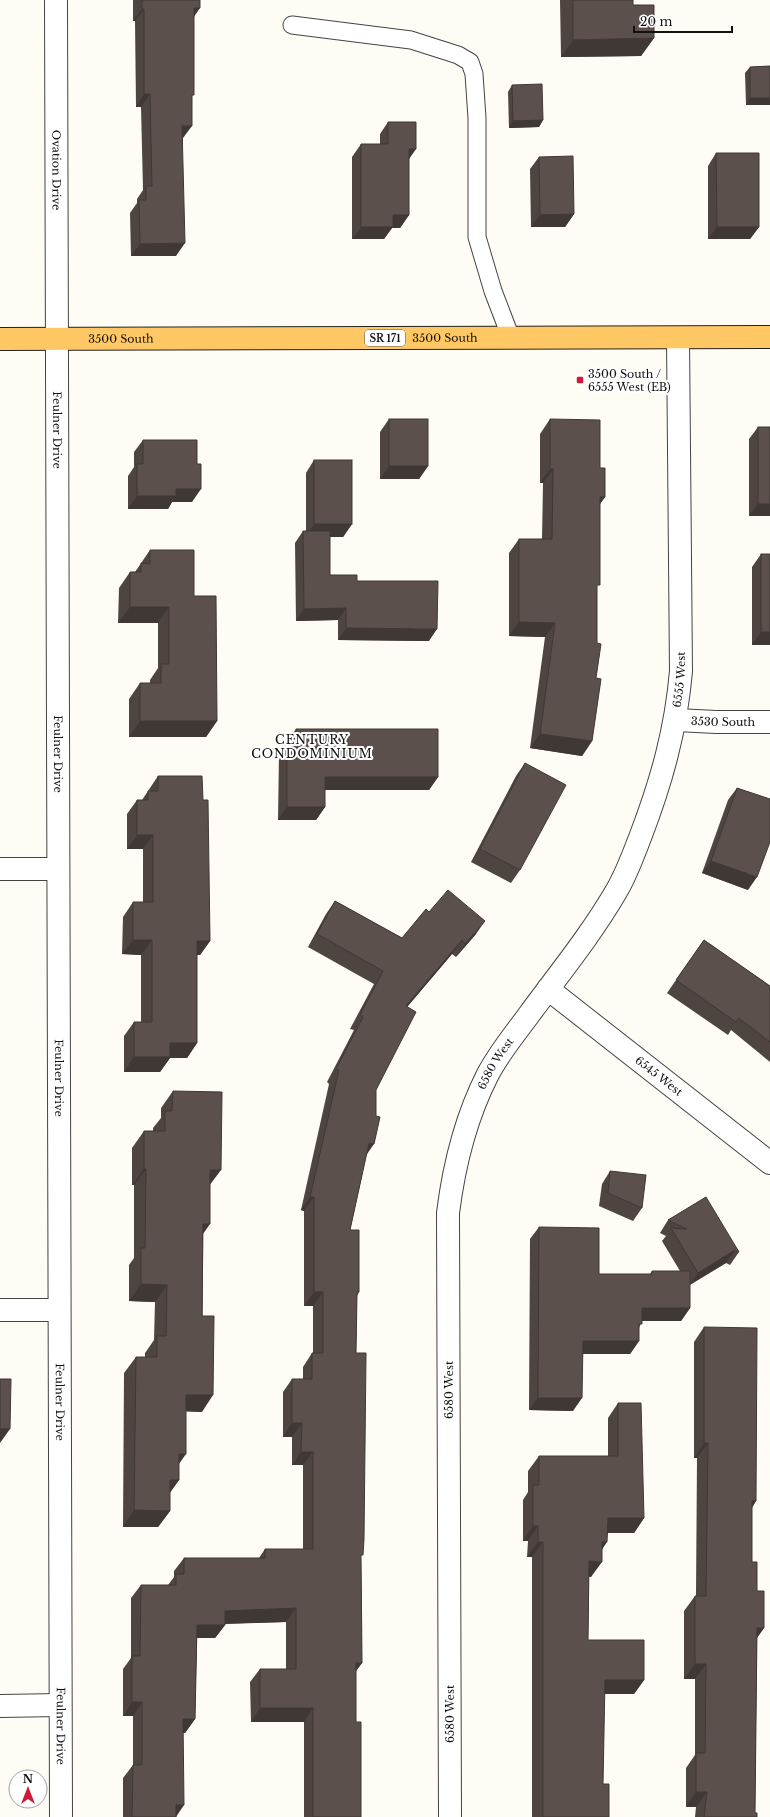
<svg xmlns="http://www.w3.org/2000/svg" width="770" height="1817" font-family="'Libre Baskerville',serif">
  <style>
    .lines { fill: none; stroke-linecap: round; stroke-linejoin: round }
    .service-casing { stroke: #444; stroke-width: 19 }
    .minor-casing { stroke: #444; stroke-width: 24 }
    .primary-casing { stroke: #222; stroke-width: 24 }
    .service { stroke: #fff; stroke-width: 17 }
    .minor { stroke: #fff; stroke-width: 22 }
    .primary { stroke: #ffc865; stroke-width: 22 }
    .wall { fill: #4e4541 }
    .shaded-wall { fill: #403835 }
    .building { fill: #5b504c; stroke: #403835 }
    .poi-dot { fill: #cf1b38; stroke: #fff; stroke-width: 1.5 }
    .labels { text-anchor: middle; stroke-width: 4; stroke-linejoin: round; paint-order: stroke }
    .shield { fill: #fff; stroke: #585858; stroke-width: 1 }
    .shield-label { font-size: 10px; font-weight: bold; fill: #111 }
    .street-label { font-size: 11px; fill: #111; stroke: #fff }
    .poi-label { font-size: 11px; fill: #111; stroke: #fff; text-anchor: start }
    .neighbourhood-label { font-size: 12px; letter-spacing: 1px; fill: #111; stroke: #fff }
  </style>
  <rect width="100%" height="100%" fill="#fffcf5"/>
  <g class="lines">
    <g class="service-casing">
      <path id="service" d="M292,25L411,40L458,55L470,62L474,74L477,118V237L493,291L511,338"/>
    </g>
    <g class="minor-casing">
      <g id="minor">
        <path id="s1" d="M56,0L61,1817"/>
        <path id="s2" d="M676,720L716,722H770"/>
        <path d="M0,869H58"/>
        <path id="s3" d="M548,989L770,1163"/>
        <path d="M0,1310H59"/>
        <path d="M0,1706L60,1705"/>
        <path id="s4" d="M450,1817L448,1213C454,1165 466,1117 488,1074C499,1053 514,1035 528,1016C558,975 591,935 617,890C627,873 634,853 641,835C662,780 676,729 681,671L678,338"/>
      </g>
    </g>
    <g class="primary-casing">
      <g id="primary">
        <path id="s5" d="M0,339L770,337"/>
      </g>
    </g>
    <use href="#service" class="service"/>
    <use href="#minor" class="minor"/>
    <use href="#primary" class="primary"/>
  </g>
  <g class="wall">
    <path d="M133,0H200L194,17L192,99L183,138L176,256H131L130,213L137,203V199L143,190L141,107H136L135,21H133Z"/>
    <path d="M560,0H633V5L654,38L641,56L561,57Z"/>
    <path d="M770,66V105H746L745,73L750,67Z"/>
    <path d="M512,85L543,120L539,127L509,128L508,92Z"/>
    <path d="M388,122L409,160V215L400,228H392L384,239H352V157L361,144H380V134Z"/>
    <path d="M716,153L759,227L750,239H708V166Z"/>
    <path d="M539,157L574,214L565,227H531L530,169Z"/>
    <path d="M389,419L428,466L419,479H380V432Z"/>
    <path d="M550,419L600,468L605,497L600,504L597,589L596,678L592,741L582,756L530,748L545,637L509,636V553L519,539H542L543,483H540V434Z"/>
    <path d="M758,427L770,516H749V439Z"/>
    <path d="M143,440L192,502H172L168,509H128V476L134,467V452Z"/>
    <path d="M314,460L352,524L343,537H330V575L357,581L429,641L338,640V620L296,621L295,543L303,531H306V473Z"/>
    <path d="M150,550L194,596L217,721L206,737H129V699L140,683H150V680L158,668V623H118L119,588L130,572H135Z"/>
    <path d="M761,554L770,645H752V567Z"/>
    <path d="M296,729L438,777L429,790H325V807L316,820H278L279,754Z"/>
    <path d="M525,763L520,870L511,883L471,862L516,776Z"/>
    <path d="M158,776L203,800L210,941L200,955H197V1043L187,1058H170L160,1072H124V1036L134,1022H141V955L122,954L123,917L133,902H143V849H127V814L137,800H142Z"/>
    <path d="M737,788L748,890L702,873L728,800Z"/>
    <path d="M335,901L402,938L429,912L476,934L456,957L452,954L407,1007L376,1090L367,1153L350,1230L359,1292L357,1296L356,1353L361,1558L362,1663L356,1671V1722L361,1817H304V1722H251L250,1682L260,1669H286V1622L225,1624V1625L215,1638H197L195,1719L185,1733H183L176,1817H123V1778L133,1765V1716H123V1669L131,1658V1598L141,1585H168L174,1577V1571L184,1558H259L265,1549H303V1465H292V1437H283V1392L292,1379H303V1367L312,1353H313V1306H304V1211L301,1210L329,1084L327,1082L354,1030L350,1029L374,984L308,947L326,914Z"/>
    <path d="M704,940L770,986V1062L731,1030L728,1035L667,993Z"/>
    <path d="M173,1091L210,1186L203,1233L202,1412L186,1411L179,1463V1480L170,1492V1511L158,1527H123L124,1373L136,1357H145V1353L154,1340L155,1302L129,1301V1265L134,1258V1185H132V1148L144,1131H153V1128L161,1118V1108Z"/>
    <path d="M610,1171L642,1208L633,1221L599,1206L602,1184Z"/>
    <path d="M668,1220L739,1252L730,1265L726,1263L690,1285V1308L681,1321H642L639,1328V1341L630,1354H583L573,1411L529,1410L530,1239L539,1227L599,1274H650L652,1271H680L662,1241L666,1236L660,1233Z"/>
    <path d="M704,1327L756,1501L752,1508V1562L764,1628L757,1638L755,1813L757,1817H695L696,1807H686V1768L695,1755V1679H684V1611L695,1596H696L697,1458H694V1342Z"/>
    <path d="M618,1403L644,1518L634,1533H608L602,1550L591,1577L589,1576L588,1640L644,1680L634,1694H604L603,1784L609,1817H532V1557H527L528,1541H523V1500L528,1492V1471L539,1456H608V1418Z"/>
  </g>
  <g class="shaded-wall">
    <path d="M194,8H200L191,21Z"/>
    <path d="M142,9H144L135,21H133Z"/>
    <path d="M654,38L641,56L561,57L573,40Z"/>
    <path d="M144,94H150L141,107H136Z"/>
    <path d="M750,98H770V105H746Z"/>
    <path d="M543,120L539,127L509,128L513,121Z"/>
    <path d="M182,126H192L183,138Z"/>
    <path d="M409,149H416L407,162Z"/>
    <path d="M574,214L565,227H531L540,215Z"/>
    <path d="M393,215H409L400,228H392L384,239H352L361,227Z"/>
    <path d="M717,227H759L750,239H708Z"/>
    <path d="M185,243L176,256H131L140,244Z"/>
    <path d="M389,466H428L419,479H380Z"/>
    <path d="M550,469H553L543,483H540Z"/>
    <path d="M176,489H201L192,502H172L168,509H128L137,496Z"/>
    <path d="M600,497H605L595,511Z"/>
    <path d="M758,504H770V516H749Z"/>
    <path d="M314,524H352L343,537H306Z"/>
    <path d="M130,607H169L158,623H118Z"/>
    <path d="M346,608L338,620L296,621L304,609Z"/>
    <path d="M519,622L555,623L545,637L509,636Z"/>
    <path d="M346,628L437,629L429,641L338,640Z"/>
    <path d="M761,632H770V645H752Z"/>
    <path d="M140,721H217L206,737H129Z"/>
    <path d="M540,734L592,741L582,756L530,748Z"/>
    <path d="M325,777H438L429,790H316Z"/>
    <path d="M287,807H325L316,820H278Z"/>
    <path d="M137,835H153L143,849H127Z"/>
    <path d="M711,861L757,877L748,890L702,873Z"/>
    <path d="M485,921L476,934L456,957L465,944Z"/>
    <path d="M133,940H152L141,955L122,954Z"/>
    <path d="M462,940L452,954L396,1020L406,1006Z"/>
    <path d="M197,941H210L200,955H187Z"/>
    <path d="M170,1043H197L187,1058H170L160,1072H124L134,1057Z"/>
    <path d="M369,1143L374,1144L365,1157Z"/>
    <path d="M144,1169H146L134,1185H132Z"/>
    <path d="M210,1170H221L209,1186Z"/>
    <path d="M310,1197H314L304,1211L301,1210Z"/>
    <path d="M203,1224H210L198,1241Z"/>
    <path d="M735,1250L726,1263L689,1285L698,1273Z"/>
    <path d="M141,1284L167,1285L155,1302L129,1301Z"/>
    <path d="M314,1292H323L313,1306H304Z"/>
    <path d="M642,1308H690L681,1321H633Z"/>
    <path d="M583,1341H639L630,1354H574Z"/>
    <path d="M186,1395H213L202,1412L174,1411Z"/>
    <path d="M538,1398H582L573,1411L529,1410Z"/>
    <path d="M292,1423H302L292,1437H283Z"/>
    <path d="M0,1429H10L0,1443Z"/>
    <path d="M704,1443H708L697,1458H694Z"/>
    <path d="M301,1452H313L303,1465H292Z"/>
    <path d="M179,1454H186L174,1471Z"/>
    <path d="M170,1480H179L167,1497Z"/>
    <path d="M752,1501H756L746,1516Z"/>
    <path d="M134,1510L170,1511L158,1527H123Z"/>
    <path d="M608,1518H644L634,1533H597Z"/>
    <path d="M533,1526H538L528,1541H523Z"/>
    <path d="M538,1542H543L532,1557H527Z"/>
    <path d="M602,1542H607L597,1557Z"/>
    <path d="M589,1561L602,1562L591,1577L579,1576Z"/>
    <path d="M296,1608L286,1622L215,1624L225,1611Z"/>
    <path d="M197,1625H225L215,1638H188Z"/>
    <path d="M757,1628H764L753,1643Z"/>
    <path d="M356,1663H362L352,1676Z"/>
    <path d="M695,1664H706L695,1679H684Z"/>
    <path d="M605,1680H644L634,1694H594Z"/>
    <path d="M132,1702H142L133,1716H123Z"/>
    <path d="M260,1708H313L304,1722H251Z"/>
    <path d="M183,1719H195L185,1733H174Z"/>
    <path d="M696,1792H707L696,1807H686Z"/>
    <path d="M176,1805H184L176,1817Z"/>
  </g>
  <g class="building">
    <path d="M142,0H200V8H194V95H192V126H182L185,243L140,244L139,200H146V186H152L150,94H144V9H142Z"/>
    <path d="M573,0H633V5H654V38L573,40Z"/>
    <path d="M770,66V98H750V67Z"/>
    <path d="M542,84L543,120L513,121L512,85Z"/>
    <path d="M388,122H416V149H409V215H393V227H361V144H388Z"/>
    <path d="M716,153H759V227H717Z"/>
    <path d="M573,156L574,214L540,215L539,157Z"/>
    <rect x="389" y="419" width="39" height="47"/>
    <path d="M550,419L600,420V468H605V497H600V585H597V643L601,644L596,678L601,679L592,741L540,734L555,623L519,622V539H552L553,469H550Z"/>
    <rect x="758" y="427" width="12" height="77"/>
    <path d="M143,440H197V464H201V489H176V496H137V464H143Z"/>
    <rect x="314" y="460" width="38" height="64"/>
    <path d="M303,531H330V575H357V581H438L437,629L346,628V608L304,609Z"/>
    <path d="M150,550H194V596H216L217,721H140V683H161V664H169V607H130V572H141V563L150,564Z"/>
    <rect x="761" y="554" width="9" height="78"/>
    <path d="M296,729H438V777H325V807H287V741H296Z"/>
    <path d="M525,763L566,785L520,870L480,849Z"/>
    <path d="M158,776H202L203,800H208L210,941H197V1043H170V1057H134V1022H152V940H133V902H153V835H137V800H148V791H158Z"/>
    <path d="M737,788L770,799V842L757,877L711,861Z"/>
    <path d="M448,890L485,921L465,944L462,940L406,1006L416,1012L376,1090V1116L380,1117L374,1144L369,1143L350,1230H359V1292H357L356,1353H366L364,1539L363,1555H361L362,1663H356V1722H361V1817H313V1708H260V1669H296V1608L225,1611V1625H197L195,1719H183L184,1805H176V1817H132L133,1765H142V1702H132V1656H140L141,1585H176V1574H184V1558H265V1549H313V1452H301L302,1423H292V1379H312V1353H323V1292H314V1197H310L339,1070L336,1069L363,1017L360,1015L383,971L317,934L335,901L402,938L426,909L429,912Z"/>
    <path d="M704,940L770,986V1042L739,1018L736,1022L676,980Z"/>
    <path d="M173,1091L222,1092L221,1170H210V1224H203L202,1316H214L213,1395H186V1454H179V1480H170V1511L134,1510L136,1357H157V1336H166L167,1285L141,1284V1248H145L146,1169H144V1131H165V1111H172Z"/>
    <path d="M610,1171L646,1175L642,1208L608,1193Z"/>
    <path d="M706,1197L739,1252L735,1250L698,1273L671,1228L687,1229L668,1220Z"/>
    <path d="M539,1227L599,1228V1274H652V1271H690V1308H642V1324H639V1341H583L582,1398H538Z"/>
    <path d="M704,1327L757,1328L756,1501H752V1562H757V1591H764V1628H757L755,1813H757V1817H704L707,1792H696V1753H705L706,1664H695V1596H706L708,1443H704Z"/>
    <path d="M0,1379H11L10,1429H0Z"/>
    <path d="M618,1403H641L644,1518H608L607,1542H602V1562L589,1561L588,1640H644V1680H605L603,1784H609V1817H543V1542H538V1526H533V1485H539V1456H618Z"/>
  </g>
  <rect class="poi-dot" x="576" y="376" width="8" height="8" rx="2"/>
  <g class="labels">
    <rect class="shield" x="365" y="330" width="40" height="16" rx="3"/>
    <g class="shield-label">
      <text x="385" y="342">SR 171</text>
    </g>
    <g class="street-label">
      <text dy="4" stroke="none"><textPath href="#s1" startOffset="170">Ovation Drive</textPath></text>
      <text dy="4" stroke="none"><textPath href="#s5" startOffset="445">3500 South</textPath></text>
      <text dy="4" stroke="none"><textPath href="#s5" startOffset="121">3500 South</textPath></text>
      <text dy="4" stroke="none"><textPath href="#s1" startOffset="430">Feulner Drive</textPath></text>
      <text dy="4" stroke="none"><textPath href="#s4" startOffset="1195">6555 West</textPath></text>
      <text dy="4" stroke="none"><textPath href="#s2" startOffset="47">3530 South</textPath></text>
      <text dy="4" stroke="none"><textPath href="#s1" startOffset="754">Feulner Drive</textPath></text>
      <text dy="4" stroke="none"><textPath href="#s4" startOffset="762">6580 West</textPath></text>
      <text dy="4" stroke="none"><textPath href="#s3" startOffset="141">6545 West</textPath></text>
      <text dy="4" stroke="none"><textPath href="#s1" startOffset="1078">Feulner Drive</textPath></text>
      <text transform="translate(449 1390) rotate(-90)" y="4">6580 West</text>
      <text dy="4" stroke="none"><textPath href="#s1" startOffset="1402">Feulner Drive</textPath></text>
      <text transform="translate(450 1714) rotate(-90)" y="4">6580 West</text>
      <text dy="4" stroke="none"><textPath href="#s1" startOffset="1726">Feulner Drive</textPath></text>
    </g>
    <g class="poi-label">
      <text x="588" y="378">3500 South /<tspan x="588" dy="13">6555 West (EB)</tspan></text>
    </g>
    <g class="neighbourhood-label">
      <text x="312" y="744">CENTURY<tspan x="312" dy="14">CONDOMINIUM</tspan></text>
    </g>
  </g>
  <g transform="translate(28 1789)"><circle r="19" fill="#ffffff" stroke="#a0a0a0"/>
  <path d="M0-3L7 15L0 10L-7 15Z" fill="#cf1b38"/>
  <text y="-6" font-size="11" font-weight="bold" text-anchor="middle" fill="#111111">N</text>
  </g>
  <path d="M634 26v6h98v-6" fill="none" stroke="#111111" stroke-width="2"/>
  <text x="640" y="26" font-size="12" fill="#111111" stroke="#ffffff" stroke-width="3" paint-order="stroke">20 m</text>
</svg>
